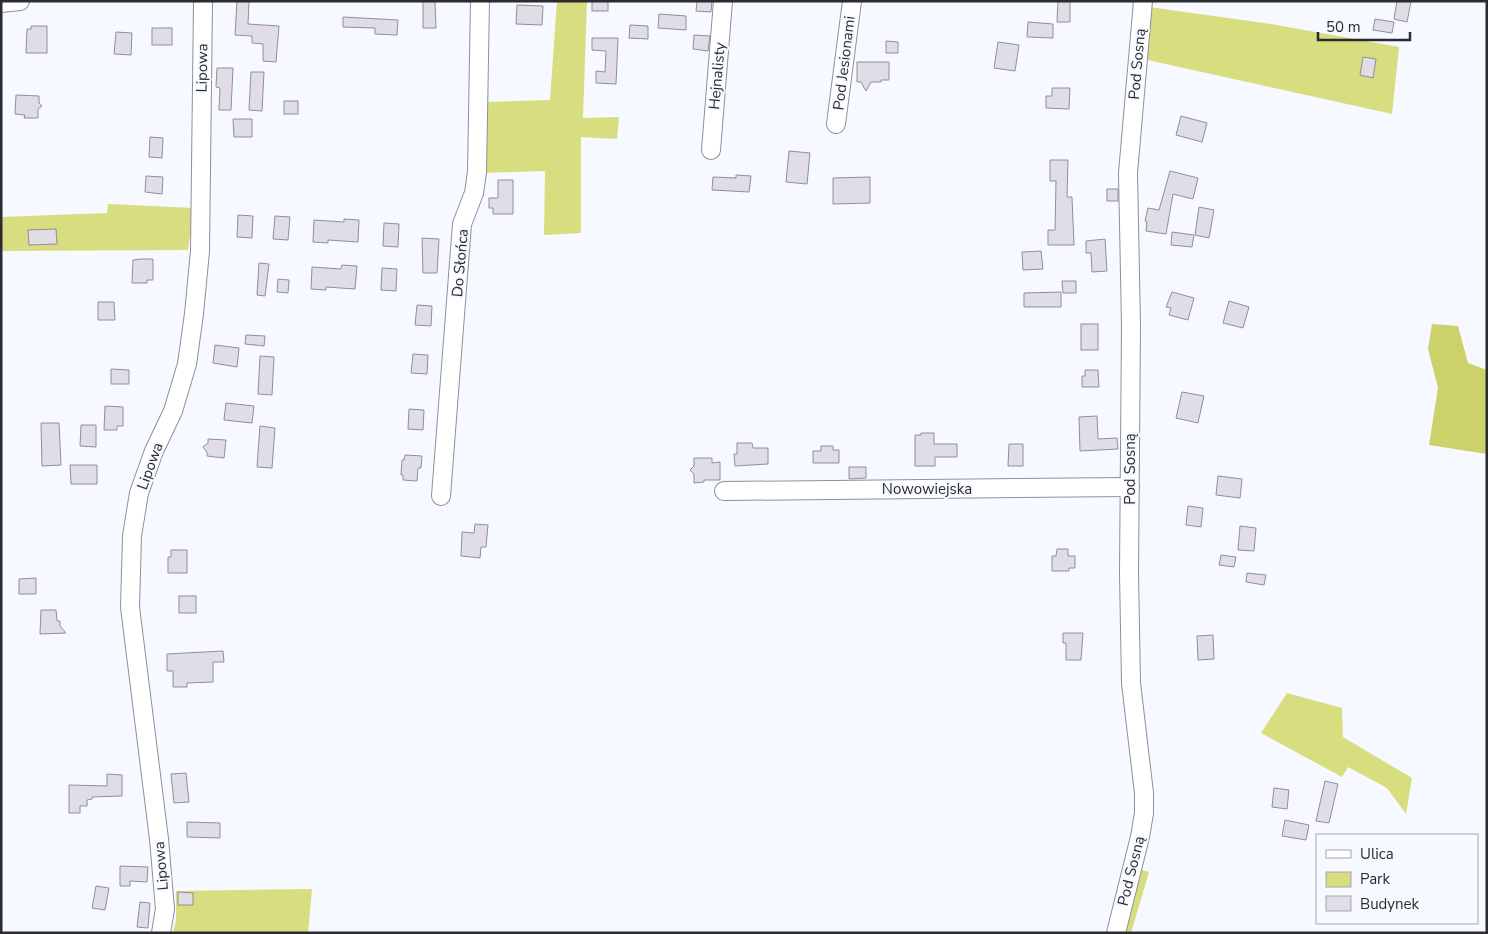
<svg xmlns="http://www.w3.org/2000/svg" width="1488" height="934" font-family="'Nunito Sans',sans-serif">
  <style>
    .green { fill: #d8dd7f }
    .forest { fill: #ccd16c }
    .building { fill: #e0dde7; stroke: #918e98 }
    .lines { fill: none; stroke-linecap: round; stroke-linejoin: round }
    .minor-casing { stroke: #8c919a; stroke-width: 20 }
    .minor { stroke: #fff; stroke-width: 18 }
    .labels { text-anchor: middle; stroke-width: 4; stroke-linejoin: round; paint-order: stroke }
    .street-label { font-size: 15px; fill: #2b2c30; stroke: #f6f9ff }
  </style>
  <rect width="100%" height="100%" fill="#f6f9ff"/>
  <g class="green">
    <path d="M557,1H587L583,118L619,117L617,139L581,137V233L544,235L545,171L482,173L483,102L550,100Z"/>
    <path d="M1149,7L1271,24L1399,47L1392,114L1143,59Z"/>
    <path d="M108,204L194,208L188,250L1,251V217L107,213Z"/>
    <path d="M1287,693L1342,708L1343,737L1412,778L1406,814L1387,788L1348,767L1342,777L1261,733Z"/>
    <path d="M1139,869L1149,872L1131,933H1121Z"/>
    <path d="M312,889L308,933H173L176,920V891Z"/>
  </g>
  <path class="forest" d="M1432,324L1458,326L1468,363L1487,370V454L1429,445L1438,388L1428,349Z"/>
  <g class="building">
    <path d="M237,1H249L248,24L279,26L276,62L263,61V44L252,43V36L235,35Z"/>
    <path d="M423,1H435L436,28H423Z"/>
    <rect x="592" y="1" width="16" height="10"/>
    <path d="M697,1H712L711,12L696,11Z"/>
    <path d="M1058,1H1070V22H1057Z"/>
    <path d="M1397,1H1411L1407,22L1394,19Z"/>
    <path d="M517,5L543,6L542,25L516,24Z"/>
    <path d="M659,14L686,16V30L658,28Z"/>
    <path d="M343,17L398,20L397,35L375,34V28L343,27Z"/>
    <path d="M1375,19L1394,22L1392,33L1373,30Z"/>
    <path d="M1028,22L1053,24V38L1027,37Z"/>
    <path d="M630,25L648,26V39L629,38Z"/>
    <path d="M31,26H47V53H26L27,29H31Z"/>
    <rect x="152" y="28" width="20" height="17"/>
    <path d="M116,32L132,33L131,55L114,54Z"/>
    <path d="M694,35L710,36L708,51L693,49Z"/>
    <path d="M592,38H618L616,84L596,83V71L605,72L606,51L592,50Z"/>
    <path d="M886,41L898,42V53H886Z"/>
    <path d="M998,42L1019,45L1015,71L994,68Z"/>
    <path d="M1363,57L1376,59L1373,78L1360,75Z"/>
    <path d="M857,62H889V80H881V82H871L866,91L861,82H857Z"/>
    <path d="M217,68H233L231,110H219L220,88L216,87Z"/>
    <path d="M251,72H264L262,111L249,110Z"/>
    <path d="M1052,88H1070L1069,109L1046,108V96H1052Z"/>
    <path d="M16,95L39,96V103L42,106L38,109V118H24L25,115L15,114Z"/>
    <rect x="284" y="101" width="14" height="13"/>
    <path d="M1181,116L1207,123L1202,142L1176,135Z"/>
    <path d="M233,119H252V137H234Z"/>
    <path d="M150,137L163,138L162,158L149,157Z"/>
    <path d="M789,151L810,153L807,184L786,182Z"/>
    <path d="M1050,160H1068L1067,197H1072L1074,245H1048V230H1055L1056,181H1050Z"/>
    <path d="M1170,171L1198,178L1193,199L1173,194L1166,234L1146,231L1147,221H1145L1148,208L1159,210Z"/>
    <path d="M736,175L751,176L749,192L712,190L713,177L736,178Z"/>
    <path d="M146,176L163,177L162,194L145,192Z"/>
    <path d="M870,177V203L833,204V178Z"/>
    <path d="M498,180H513V214H493V208H489V198H498Z"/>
    <rect x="1107" y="189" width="11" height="12"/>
    <path d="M1199,207L1214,210L1209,238L1195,235Z"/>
    <path d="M238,215L253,216L252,238L237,237Z"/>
    <path d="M275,216L290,217L288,240L273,239Z"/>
    <path d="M344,219L359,220L358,242L328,240V243L313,242L314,220L344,222Z"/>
    <path d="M384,223L399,224L398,247L383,246Z"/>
    <path d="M56,229L57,244L29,245L28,230Z"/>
    <path d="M1172,232L1194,235L1192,247L1171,245Z"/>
    <path d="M422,238L439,239L437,273H423Z"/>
    <path d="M1105,239L1107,271L1092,272L1091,253H1086V241Z"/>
    <path d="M1041,251L1043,269L1023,270L1022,252Z"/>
    <path d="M141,259H153V280H147V283H132L133,260Z"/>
    <path d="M259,263L269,264L265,296L257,295Z"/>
    <path d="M342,265L357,266L355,289L326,287V290L311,289L312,267L341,269Z"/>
    <path d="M382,268L397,269L396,291L381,290Z"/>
    <path d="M278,279L289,280L288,293L277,292Z"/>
    <path d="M1062,281H1076V293H1063Z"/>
    <path d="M1061,292V307H1024V293Z"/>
    <path d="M1172,292L1194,298L1188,320L1169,315L1171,308L1166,307Z"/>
    <path d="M1229,301L1249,307L1243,328L1223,323Z"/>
    <path d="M98,302H114L115,320H98Z"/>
    <path d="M417,305L432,306L431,326L415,325Z"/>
    <rect x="1081" y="324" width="17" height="26"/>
    <path d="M246,335L265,336L264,346L245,344Z"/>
    <path d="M215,345L239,348L237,367L213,363Z"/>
    <path d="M413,354L428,355L427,374L411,373Z"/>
    <path d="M260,356L274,357L272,395L258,394Z"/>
    <path d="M111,369L129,370V384H111Z"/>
    <path d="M1085,370H1098L1099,387H1082V376H1085Z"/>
    <path d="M1182,392L1204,396L1198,423L1176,418Z"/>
    <path d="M226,403L254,406L252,423L224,420Z"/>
    <path d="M105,406L123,407V426H117V430H104Z"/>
    <path d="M409,409L424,410L423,430L408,429Z"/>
    <path d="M1097,416L1098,439L1117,438L1118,449L1080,451L1079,417Z"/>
    <path d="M41,423H59L61,465L42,466Z"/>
    <path d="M81,425H96V447L80,446Z"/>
    <path d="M260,426L275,428L272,468L257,467Z"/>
    <path d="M921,433H934V444H957V457H935V466H915V435H921Z"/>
    <path d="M208,439L226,440L224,458L207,456V452L203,447L208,443Z"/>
    <path d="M737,443H752L753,448H768V464L735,466L734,454H737Z"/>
    <path d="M1009,444H1023V466H1008Z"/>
    <path d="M821,446H833V450H839V463H813V451H821Z"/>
    <path d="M405,455L422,456L421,468H418L417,481L403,480V475H401L402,460H404Z"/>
    <path d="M694,458H712V463L720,462V480H704V482L694,483V474L690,470L694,466Z"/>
    <path d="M70,465H97V484H71Z"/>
    <path d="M849,467H866V478L849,479Z"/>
    <path d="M1218,476L1242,479L1240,498L1216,495Z"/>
    <path d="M1188,506L1203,508L1201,527L1186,525Z"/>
    <path d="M475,524L488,525L486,547H481L480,558L461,556L462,532L474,533Z"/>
    <path d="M1240,526L1256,528L1254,551L1238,550Z"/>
    <path d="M1057,549H1068V556H1075V568H1069V571H1052V556H1056Z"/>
    <path d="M171,550H187V573H168V557H171Z"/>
    <path d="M1221,555L1236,557L1234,567L1219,565Z"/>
    <path d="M1247,573L1266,575L1264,585L1246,582Z"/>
    <path d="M36,578V594H19V579Z"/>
    <rect x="179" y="596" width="17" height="17"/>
    <path d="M41,610H56L57,621H60V626L66,633L40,634Z"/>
    <path d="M1063,633H1083L1081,660H1066V643H1063Z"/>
    <path d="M1213,635L1214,659L1198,660L1197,636Z"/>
    <path d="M223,651L224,662H213V682L187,683V687H173V671H167V654Z"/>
    <path d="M186,773L189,802L174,803L171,774Z"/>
    <path d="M107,774L122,775V796L92,797V799L87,800V806H80V813H69V785L107,786Z"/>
    <path d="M1325,781L1338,784L1329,823L1316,821Z"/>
    <path d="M1274,788L1289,790L1287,809L1272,807Z"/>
    <path d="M1285,820L1309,825L1306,840L1282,836Z"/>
    <path d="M187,822L220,823V838L187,837Z"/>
    <path d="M120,866L148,867L147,882L130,881V886H120Z"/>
    <path d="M96,886L109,888L105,910L92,908Z"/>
    <path d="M178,892L193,893V905H178Z"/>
    <path d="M140,902L150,903L148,928L137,927Z"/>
  </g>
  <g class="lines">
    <g class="minor-casing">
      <g id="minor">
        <path d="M1,3L20,1"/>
        <path d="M836,124L852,1"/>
        <path d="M711,150L723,1"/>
        <path d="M724,491L1130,487"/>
        <path d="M441,496L462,224L474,193L477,172L480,1"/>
        <path d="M161,933L165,909L159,839L130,607L132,536L139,493L154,451L173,411L187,364L194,314L200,251L203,1"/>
        <path d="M1116,933L1140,837L1144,813V793L1131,683L1129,573L1131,325L1128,173L1143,1"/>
      </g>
    </g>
    <use href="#minor" class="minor"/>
  </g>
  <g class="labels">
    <g class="street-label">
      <text transform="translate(844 63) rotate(-83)" y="5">Pod Jesionami</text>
      <text transform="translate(1137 64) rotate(-85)" y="5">Pod Sosną</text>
      <text transform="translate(202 68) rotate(-89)" y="5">Lipowa</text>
      <text transform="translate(717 76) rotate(-85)" y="5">Hejnalisty</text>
      <text transform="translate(460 263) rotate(-85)" y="5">Do Słońca</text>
      <text transform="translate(150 466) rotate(-70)" y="5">Lipowa</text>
      <text transform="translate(1130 469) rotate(-90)" y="5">Pod Sosną</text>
      <text x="927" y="494">Nowowiejska</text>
      <text transform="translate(161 866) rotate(-95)" y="5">Lipowa</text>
      <text transform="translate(1131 871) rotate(-76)" y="5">Pod Sosną</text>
    </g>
  </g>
  <rect width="1488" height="934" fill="none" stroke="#2b2c30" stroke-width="5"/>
  <rect x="1316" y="834" width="162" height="90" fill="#f6f9ff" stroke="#a5a7ac"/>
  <rect x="1326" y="850" width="25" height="8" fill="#ffffff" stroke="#a5a7ac"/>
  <text x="1360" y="859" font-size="15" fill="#2b2c30">Ulica</text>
  <rect x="1326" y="872" width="25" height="15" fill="#d8dd7f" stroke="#a5a7ac"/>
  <text x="1360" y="884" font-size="15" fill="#2b2c30">Park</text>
  <rect x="1326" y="896" width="25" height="15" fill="#e0dde7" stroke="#a5a7ac"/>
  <text x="1360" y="909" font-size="15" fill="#2b2c30">Budynek</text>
  <path d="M1318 32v8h92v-8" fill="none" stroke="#2b2c30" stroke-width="2.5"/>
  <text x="1326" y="32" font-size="15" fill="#2b2c30" stroke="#f6f9ff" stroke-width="4" paint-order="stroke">50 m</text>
</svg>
